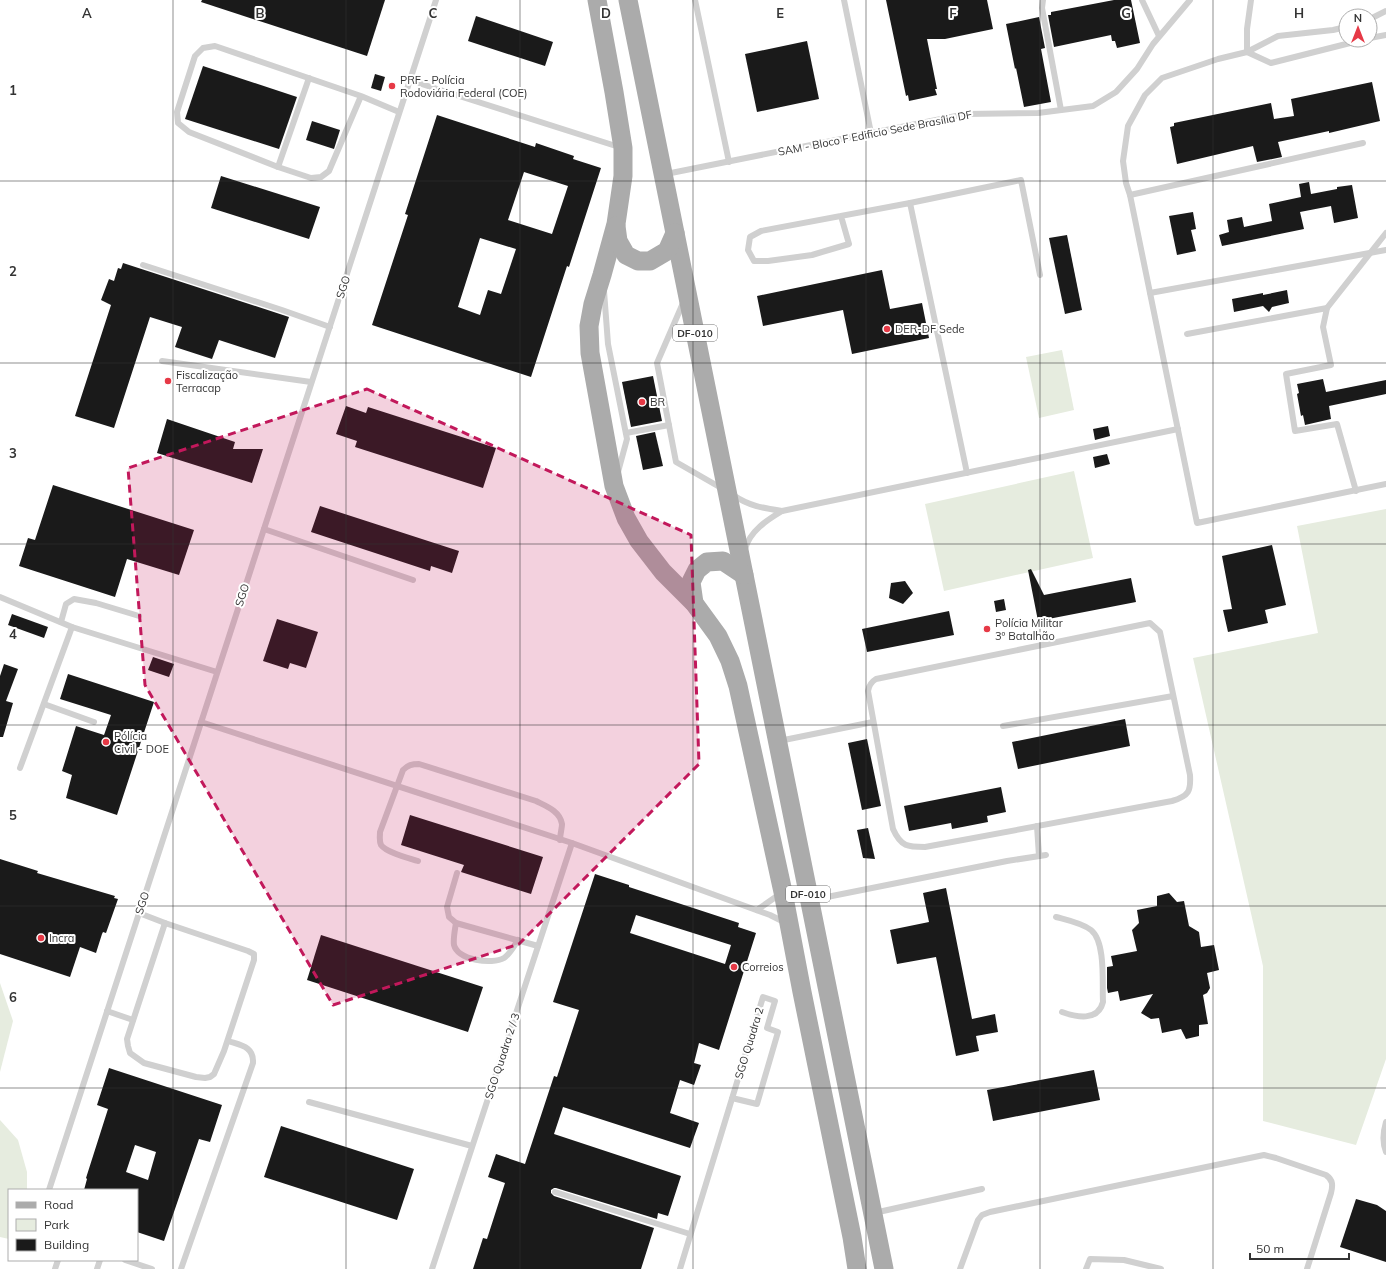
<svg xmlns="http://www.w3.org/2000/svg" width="1386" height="1269" font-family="Mulish,sans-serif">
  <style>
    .green { fill: #e6ecdf }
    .building { fill: #1a1a1a; fill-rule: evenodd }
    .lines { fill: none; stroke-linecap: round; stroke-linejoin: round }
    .lane { stroke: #d0d0d0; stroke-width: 6 }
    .primary { stroke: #ababab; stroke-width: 19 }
    .marked { fill: #c2185b; fill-opacity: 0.2; stroke: #c2185b; stroke-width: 3; stroke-dasharray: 8 5; stroke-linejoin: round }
    .grid { fill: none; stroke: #333; stroke-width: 1; stroke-opacity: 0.55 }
    .poi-dot { fill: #e63946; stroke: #fff; stroke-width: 1.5 }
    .labels { text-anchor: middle; stroke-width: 4; stroke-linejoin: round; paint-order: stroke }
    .shield { fill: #fff; stroke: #707070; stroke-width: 1 }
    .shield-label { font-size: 10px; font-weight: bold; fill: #333 }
    .poi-label { font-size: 11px; fill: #333; stroke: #fff; text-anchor: start }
    .street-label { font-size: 11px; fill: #333; stroke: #fff }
    .grid-label { font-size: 13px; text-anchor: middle; font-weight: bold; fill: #333; stroke: #fff; stroke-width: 4; stroke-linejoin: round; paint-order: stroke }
  </style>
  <rect width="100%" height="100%" fill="#fff"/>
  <g class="green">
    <path d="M1062,350L1074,410L1039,418L1026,357Z"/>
    <path d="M1074,471L1093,558L944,591L925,504Z"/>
    <path d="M1386,509V1059L1356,1145L1263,1121V966L1193,658L1318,633L1297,526Z"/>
    <path d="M0,983L13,1021L0,1072Z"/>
    <path d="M0,1120L18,1140L27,1172V1190H9V1239L0,1237Z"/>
  </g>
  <g class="building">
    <path d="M202,0H385L367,56L201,2Z"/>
    <path d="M886,0H987L993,29L945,39H927L937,89H935L937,95L909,101L908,95L906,96Z"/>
    <path d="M1114,0H1131L1140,43L1117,48L1115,41H1112L1111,35L1054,47L1048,15H1051V12Z"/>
    <path d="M476,16L553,42L545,66L468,41Z"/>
    <path d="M1039,17L1045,48L1041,49L1051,102L1024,107L1016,68L1015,69L1006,24Z"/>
    <path d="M807,41L819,99L757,112L745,54Z"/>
    <path d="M203,66L297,97L279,149L185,119Z"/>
    <path d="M375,74L385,77L381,91L371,88Z"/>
    <path d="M1372,82L1380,121L1329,133V131L1278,142L1282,157L1257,162L1253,146L1177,164L1170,127L1174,126V123L1271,103L1274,119L1294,116L1291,99Z"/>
    <path d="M437,115L535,147L536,143L574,156L573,159L601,168L569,267L567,266L531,377L372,325L408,215L405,214ZM524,172L568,186L552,234L508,220ZM480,238L516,249L501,294L488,290L480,315L458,307Z"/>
    <path d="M312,121L340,130L334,149L306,140Z"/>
    <path d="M221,176L320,207L309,239L211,208Z"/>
    <path d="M1309,182L1311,194L1337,189V187L1352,185L1358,218L1334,223L1331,206L1300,212L1304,229L1222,246L1219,235L1229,232L1227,220L1242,217L1244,227L1272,221L1269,204L1301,197L1299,184Z"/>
    <path d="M1193,212L1196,229L1191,230L1196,251L1177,255L1169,216Z"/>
    <path d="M1067,235L1082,310L1065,314L1049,238Z"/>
    <path d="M123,263L289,317L275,358L219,340L212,359L175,347L182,327L150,317L114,428L75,416L111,305L101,300L109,279L114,281L118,268L121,269Z"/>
    <path d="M882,270L890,309L922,303L929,338L852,354L843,310L763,326L757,296Z"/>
    <path d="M1287,290L1289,303L1272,307L1269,312L1263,306L1234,312L1232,299L1263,293V295Z"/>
    <path d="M653,376L662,421L631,427L622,382Z"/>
    <path d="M1323,379L1326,392L1386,380V394L1329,406L1331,419L1305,425L1303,415L1301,416L1297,394L1299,393L1297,384Z"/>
    <path d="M346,406L366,413L368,407L496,448L483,488L355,447L357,441L336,434Z"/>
    <path d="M167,419L235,442L233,449H263L252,483L157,453Z"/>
    <path d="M1108,426L1110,436L1095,440L1093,429Z"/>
    <path d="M655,432L663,466L643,470L636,436Z"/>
    <path d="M1107,454L1110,464L1095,468L1093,457Z"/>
    <path d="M53,485L194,530L179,575L127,559L115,597L19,566L28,538L35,540Z"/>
    <path d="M320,506L459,551L452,573L431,566L430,571L311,532Z"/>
    <path d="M1272,545L1286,605L1265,610L1268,623L1228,632L1223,610L1232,609L1222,556Z"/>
    <path d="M1031,569L1044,595L1131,578L1136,602L1038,621L1028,570Z"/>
    <path d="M905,581L913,593L903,604L889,598L891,583Z"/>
    <path d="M1004,599L1006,610L996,612L994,601Z"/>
    <path d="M949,611L954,635L867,652L862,629Z"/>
    <path d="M12,614L48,627L44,638L8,625Z"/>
    <path d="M277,619L318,632L306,668L290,663L288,669L263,661Z"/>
    <path d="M153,657L174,664L169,677L148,670Z"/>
    <path d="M4,664L18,669L6,701L13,703L3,737H0V676Z"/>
    <path d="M68,674L154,702L117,815L66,798L72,775L62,771L76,726L104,735L111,715L60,699Z"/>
    <path d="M1125,719L1130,746L1018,769L1012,742Z"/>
    <path d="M867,739L881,806L862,810L848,743Z"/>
    <path d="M1001,787L1006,812L987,816L988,822L952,829L951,823L909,831L904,806Z"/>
    <path d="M410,815L543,857L531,894L461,872L464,865L401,845Z"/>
    <path d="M868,828L875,859L863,858L857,830Z"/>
    <path d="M0,859L38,871L37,873L115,896L114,898L118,899L106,933L103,932L102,934L96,953L80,947L70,977L0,954Z"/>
    <path d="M595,874L629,885V887L739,923L738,927L756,933L719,1050L699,1043L694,1063L701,1065L694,1085L680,1080L670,1113L699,1123L690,1148L563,1107L554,1134L681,1176L668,1216L658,1213L657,1219L556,1188H554L551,1190V1193L554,1196L654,1228L641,1269H473L483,1238L487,1239L505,1183L488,1177L496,1154L525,1164L554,1076L557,1077L579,1010L553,1002ZM636,915L731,945L725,964L630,933Z"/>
    <path d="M946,888L972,1019L995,1014L998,1032L976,1036L979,1051L956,1056L936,957L897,964L890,930L929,922L923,893Z"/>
    <path d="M1169,893L1177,902L1184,901L1189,926L1199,932L1201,947L1214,945L1219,970L1207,973L1210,988L1207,993L1203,995L1208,1024L1199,1025V1036L1186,1039L1181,1029L1162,1033L1159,1018L1151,1019L1141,1013L1153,994L1120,1001L1118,991L1108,993L1107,988V967L1113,966L1111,956L1137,951L1132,930L1139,923L1137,910L1157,906V896Z"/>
    <path d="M321,935L483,987L468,1032L307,980Z"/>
    <path d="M109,1068L222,1105L210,1142L199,1139L164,1241L137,1232V1190H84L87,1179L86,1178L108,1109L97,1105ZM135,1145L156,1152L148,1180L126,1172Z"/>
    <path d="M1094,1070L1100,1100L993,1121L987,1090Z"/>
    <path d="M281,1126L414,1169L397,1220L264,1177Z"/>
    <path d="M1356,1199L1377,1205L1386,1211V1262L1340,1247Z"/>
  </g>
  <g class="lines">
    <g class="lane">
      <path d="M695,0L729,162"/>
      <path d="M844,0L871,133"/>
      <path d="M1043,0L1042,8L1061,110"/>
      <path d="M1142,0L1159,36"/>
      <path d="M1370,19L1386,11"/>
      <path d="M1346,27L1333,30L1278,36L1247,52L1218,59L1162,78L1145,95L1128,126L1123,161L1126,183L1130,195L1197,523L1386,484"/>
      <path d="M1370,38L1386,35"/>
      <path d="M1247,52L1271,63L1362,40"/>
      <path d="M1247,52V29L1251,0"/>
      <path d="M409,80L619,147"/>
      <path d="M361,96L329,171L321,177L311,178L278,167L189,132L178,123L177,112L195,56L203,48L215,46L361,96L399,112"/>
      <path d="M278,167L309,78"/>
      <path d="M666,174L966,114L1038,113L1093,106L1116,92L1137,69L1153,44L1190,0"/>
      <path d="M1130,195L1363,143"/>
      <path d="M910,203L1021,180L1040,275"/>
      <path d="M841,216L849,244L812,255L768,261H754L748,250L750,237L761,231L910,203L967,473"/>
      <path d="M143,265L282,310L330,327"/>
      <path d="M604,291L608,344L627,439L618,472"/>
      <path d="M1150,293L1386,250"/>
      <path d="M683,303L657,363L676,462L723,489"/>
      <path d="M1187,334L1327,308"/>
      <path d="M162,361L311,382"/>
      <path d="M626,433L669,425"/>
      <path d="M1356,491L1337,424L1295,431L1286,374L1331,365L1323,327L1327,308L1386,233"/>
      <path d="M733,495C749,506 763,508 782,511"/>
      <path d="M264,529L413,580"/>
      <path d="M745,549C750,531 767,520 782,511L1178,429"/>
      <path d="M0,597L72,627"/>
      <path d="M61,622L66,604L74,599L96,603L139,616"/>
      <path d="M1150,623L1160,632L1190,775C1191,791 1189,796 1172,801L925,847C908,847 901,847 893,829L868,691C869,685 871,682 876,679Z"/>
      <path d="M44,704L94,722"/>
      <path d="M201,722L572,843L770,915L786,923"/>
      <path d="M1003,726L1173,696"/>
      <path d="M779,741L873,722"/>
      <path d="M20,768L72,627L217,672"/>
      <path d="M1037,826L1039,856"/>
      <path d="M418,861C409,858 387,853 381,845C379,841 380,837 380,832L403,770C408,765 412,764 419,764L536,801C546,806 560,811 562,824C562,828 560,835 560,840"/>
      <path d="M457,873L447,907L449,917L456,923L538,946"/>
      <path d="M812,900L1007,861L1046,855"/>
      <path d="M757,910L780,894"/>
      <path d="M139,913L165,923"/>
      <path d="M1056,917C1067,920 1082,923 1091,930C1106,942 1102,984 1103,1002C1098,1022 1076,1017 1062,1012"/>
      <path d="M165,923L248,951L254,954V960L224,1051L214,1074L210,1077L205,1078L196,1077L144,1063L130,1053L128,1046L127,1039Z"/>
      <path d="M456,923C455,929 453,939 454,945C458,960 492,965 504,958C510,954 514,946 518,940"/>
      <path d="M107,1011L133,1020"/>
      <path d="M309,1102L472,1146"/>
      <path d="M1386,1122C1383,1132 1382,1142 1386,1152"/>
      <path d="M49,1190L436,0"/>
      <path d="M555,1192L690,1234"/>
      <path d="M874,1213L982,1189"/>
      <path d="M125,1260L152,1269"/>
      <path d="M55,1269L58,1260"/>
      <path d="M97,1269L100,1260"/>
      <path d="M181,1269L253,1063C254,1046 240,1045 228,1041"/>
      <path d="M432,1269L572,843"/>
      <path d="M680,1269L763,997L775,1001L767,1028L778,1032L757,1104L732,1098"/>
      <path d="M960,1269L978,1220L982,1215L990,1212L1264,1155L1276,1158L1326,1175C1333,1180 1333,1185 1331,1193L1307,1269"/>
      <path d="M1086,1269L1090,1259L1124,1260L1161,1269"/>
    </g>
    <g class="primary">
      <path d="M597,0L614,92L623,148V176L616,224L602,275L593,304L589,326L590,353L614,486L626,518L639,541L663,572L694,603L718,636L730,661L738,686L783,892L802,992L852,1237L857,1269"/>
      <path d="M628,0L884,1269"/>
      <path d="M616,226L618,241L626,255L638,261H650L667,251L675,233"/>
      <path d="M694,603L691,582L697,570L707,562L723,561L744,575"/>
    </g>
  </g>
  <path class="marked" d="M367,389L691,535L699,764L519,944L333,1005L145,685L128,468Z"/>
  <path class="grid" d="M173,0V1269M346,0V1269M520,0V1269M693,0V1269M866,0V1269M1040,0V1269M1213,0V1269M0,181H1386M0,363H1386M0,544H1386M0,725H1386M0,906H1386M0,1088H1386"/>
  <g class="poi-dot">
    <circle cx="392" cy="86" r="4"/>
    <circle cx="887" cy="329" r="4"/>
    <circle cx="168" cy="381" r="4"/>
    <circle cx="642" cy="402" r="4"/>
    <circle cx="987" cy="629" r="4"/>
    <circle cx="106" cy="742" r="4"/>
    <circle cx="41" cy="938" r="4"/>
    <circle cx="734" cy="967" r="4"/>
  </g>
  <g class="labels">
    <g class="shield">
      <rect x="673" y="325" width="44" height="16" rx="3"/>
      <rect x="786" y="886" width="44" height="16" rx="3"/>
    </g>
    <g class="shield-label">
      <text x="695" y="337">DF-010</text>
      <text x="808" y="898">DF-010</text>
    </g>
    <g class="poi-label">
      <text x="400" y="84">PRF - Polícia<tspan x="400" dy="13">Rodoviária Federal (COE)</tspan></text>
      <text x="895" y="333">DER-DF Sede</text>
      <text x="176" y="379">Fiscalização<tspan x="176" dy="13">Terracap</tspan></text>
      <text x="650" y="406">BR</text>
      <text x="995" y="627">Polícia Militar<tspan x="995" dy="13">3º Batalhão</tspan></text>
      <text x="114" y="740">Pólícia<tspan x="114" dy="13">Civil - DOE</tspan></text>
      <text x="49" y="942">Incra</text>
      <text x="742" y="971">Correios</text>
    </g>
    <g class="street-label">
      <text transform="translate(875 133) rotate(-11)" y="4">SAM - Bloco F Edificio Sede Brasília DF</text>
      <text transform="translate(343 287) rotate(-72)" y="4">SGO</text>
      <text transform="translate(242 595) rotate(-72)" y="4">SGO</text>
      <text transform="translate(142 903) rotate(-72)" y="4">SGO</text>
      <text transform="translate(749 1043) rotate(-73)" y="4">SGO Quadra 2</text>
      <text transform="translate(502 1056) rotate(-72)" y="4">SGO Quadra 2 / 3</text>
    </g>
  </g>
  <g class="grid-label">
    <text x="87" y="18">A</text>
    <text x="260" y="18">B</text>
    <text x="433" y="18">C</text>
    <text x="606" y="18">D</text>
    <text x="780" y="18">E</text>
    <text x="953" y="18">F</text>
    <text x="1126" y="18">G</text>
    <text x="1299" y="18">H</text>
    <text x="13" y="95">1</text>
    <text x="13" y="276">2</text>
    <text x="13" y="458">3</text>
    <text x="13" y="639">4</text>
    <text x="13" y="820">5</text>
    <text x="13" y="1002">6</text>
  </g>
  <rect x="8" y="1189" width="130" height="72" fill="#ffffff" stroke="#adadad"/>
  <rect x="16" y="1202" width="20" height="6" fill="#ababab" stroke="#adadad"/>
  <text x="44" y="1209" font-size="12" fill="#333333">Road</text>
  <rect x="16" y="1219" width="20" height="12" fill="#e6ecdf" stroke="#adadad"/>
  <text x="44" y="1229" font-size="12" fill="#333333">Park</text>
  <rect x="16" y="1239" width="20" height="12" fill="#1a1a1a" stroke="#adadad"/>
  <text x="44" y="1249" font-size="12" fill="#333333">Building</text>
  <g transform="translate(1358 28)"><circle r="19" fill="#ffffff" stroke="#adadad"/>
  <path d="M0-3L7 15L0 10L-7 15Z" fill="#e63946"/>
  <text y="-6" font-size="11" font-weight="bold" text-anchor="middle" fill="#333333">N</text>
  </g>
  <path d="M1250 1253v6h99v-6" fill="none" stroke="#333333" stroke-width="2"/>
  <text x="1256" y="1253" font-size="12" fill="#333333" stroke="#ffffff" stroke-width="3" paint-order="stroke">50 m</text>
</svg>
